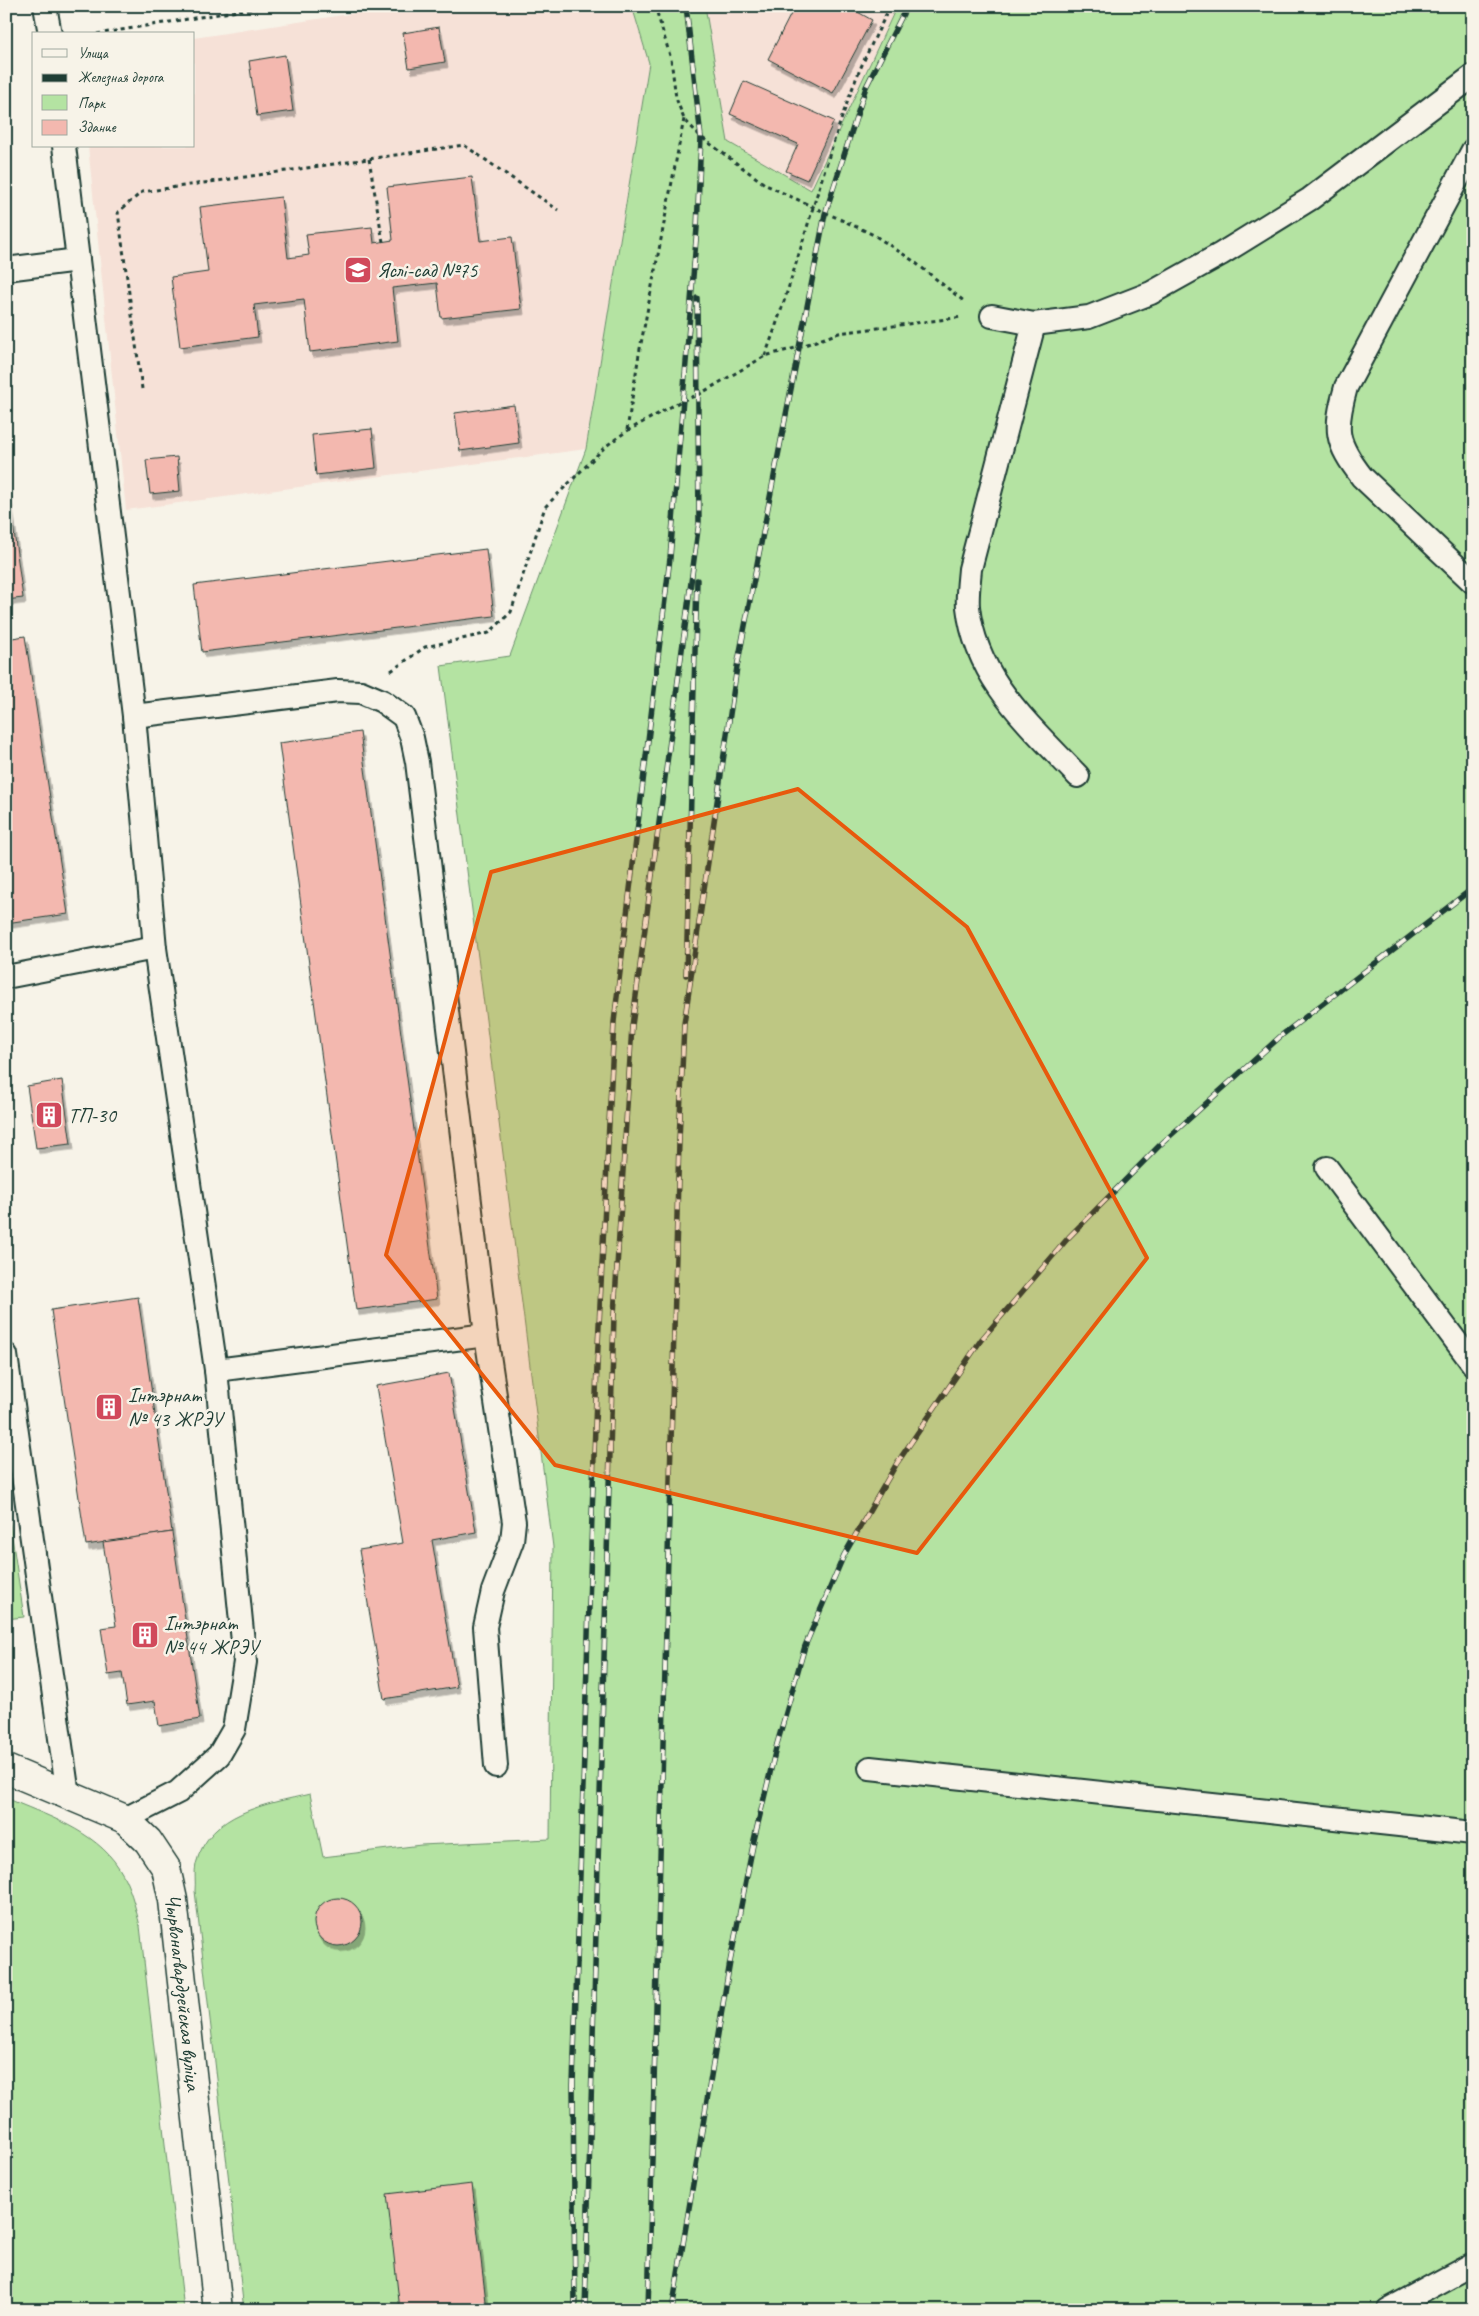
<svg xmlns="http://www.w3.org/2000/svg" width="1479" height="2316" font-family="Caveat,sans-serif">
  <style>
    .built { fill: #f6e1d7 }
    .green { fill: #b4e3a2; stroke: #6a906b }
    .building { fill: #f3b8af; stroke: #1f3d34; filter: url(#shadow) }
    .lines { fill: none; stroke-linecap: round; stroke-linejoin: round }
    .service-casing { stroke: #1f3d34; stroke-width: 26 }
    .minor-casing { stroke: #1f3d34; stroke-width: 31 }
    .path { stroke: #1f3d34; stroke-width: 3; stroke-dasharray: 4 4; stroke-linecap: butt }
    .service { stroke: #f7f3e8; stroke-width: 22 }
    .minor { stroke: #f7f3e8; stroke-width: 28 }
    .rail-casing { stroke: #1f3d34; stroke-width: 5.5 }
    .rail { stroke: #f7f3e8; stroke-width: 4; stroke-dasharray: 11; stroke-linecap: butt }
    .marked { fill: #e8590c; fill-opacity: 0.2; stroke: #e8590c; stroke-width: 4; stroke-linejoin: round }
    .labels { text-anchor: middle; stroke-width: 5; stroke-linejoin: round; paint-order: stroke }
    .poi-label { font-size: 21px; fill: #1f3d34; stroke: #f7f3e8; text-anchor: start }
    .street-label { font-size: 21px; fill: #1f3d34; stroke: #f7f3e8 }
  </style>
  <defs>
    <filter id="shadow"><feDropShadow dx="3" dy="5.5" stdDeviation="0" flood-color="#0004"/></filter>
  </defs>
  <rect width="100%" height="100%" fill="#f7f3e8"/>
  <filter id="ink" filterUnits="userSpaceOnUse"><feTurbulence type="fractalNoise" baseFrequency=".02" numOctaves="2"/><feDisplacementMap in="SourceGraphic" scale="10" xChannelSelector="R" yChannelSelector="G"/><feConvolveMatrix kernelMatrix="1 2 1 2 8 2 1 2 1" color-interpolation-filters="sRGB"/></filter>
  <g filter="url(#ink)">
    <g class="built">
      <path d="M401,6H632L649,63L586,449L126,510L88,146H194V38Z"/>
      <path d="M705,6H897L811,190L728,142Z"/>
    </g>
    <g class="green">
      <path d="M632,6H705L728,142L811,190L897,6H1473V2310H244L195,1891C196,1882 194,1872 196,1864C209,1812 267,1804 310,1794L323,1857L421,1845L550,1839L553,1547L441,666L510,656L586,449L649,63Z"/>
      <path d="M6,1497L24,1617L6,1619Z"/>
      <path d="M6,1798C45,1815 95,1830 119,1868C130,1885 135,1906 140,1926L184,2310H6Z"/>
    </g>
    <g class="building">
      <path d="M795,6H847L872,20L833,93L768,59Z"/>
      <path d="M439,27L445,62L409,68L403,33Z"/>
      <path d="M285,55L293,111L257,116L249,61Z"/>
      <path d="M744,81L834,121L807,180L786,171L798,144L730,114Z"/>
      <path d="M472,177L480,241L512,237L521,309L441,318L437,283L392,288L398,341L310,352L304,299L254,305L258,337L180,347L171,277L208,272L200,207L281,197L288,258L309,255L306,234L372,227L374,243L393,240L387,187Z"/>
      <path d="M514,405L519,443L460,451L455,413Z"/>
      <path d="M372,429L376,468L316,475L312,435Z"/>
      <path d="M177,457L180,491L150,494L146,460Z"/>
      <path d="M6,473L23,598L6,600Z"/>
      <path d="M486,549L494,616L202,652L194,585Z"/>
      <path d="M25,636L68,914L6,923V639Z"/>
      <path d="M360,732L437,1299L356,1310L279,743Z"/>
      <path d="M62,1080L71,1144L36,1148L27,1086Z"/>
      <path d="M138,1297L172,1532L86,1545L51,1310Z"/>
      <path d="M449,1373L476,1532L432,1540L457,1687L384,1699L359,1550L403,1543L376,1386Z"/>
      <path d="M172,1532L200,1719L159,1726L155,1701L127,1705L122,1673L108,1675L101,1628L116,1626L103,1542Z"/>
      <circle cx="338" cy="1922" r="24"/>
      <path d="M472,2184L487,2310H400L387,2194Z"/>
    </g>
    <g class="lines">
      <g class="service-casing">
        <g id="service">
          <path d="M45,6L50,34"/>
          <path d="M64,146L134,716L155,948L216,1370L245,1662L234,1729L219,1755L178,1792L125,1819"/>
          <path d="M1473,150L1346,387C1334,430 1335,442 1362,477L1473,582"/>
          <path d="M6,269L78,260"/>
          <path d="M992,316L1034,324L1089,317L1151,293L1221,254L1310,199L1473,76"/>
          <path d="M1034,324L970,569C969,581 967,595 968,607C976,680 1031,726 1078,776"/>
          <path d="M134,716L338,691L361,692L382,701L404,717L412,738L417,762L486,1335L514,1522L512,1541L493,1591L485,1627L496,1766"/>
          <path d="M6,977L155,948"/>
          <path d="M1327,1168L1473,1364"/>
          <path d="M6,1355L68,1795"/>
          <path d="M216,1370L486,1335"/>
          <path d="M870,1768L1473,1833"/>
          <path d="M1388,2310L1473,2264"/>
        </g>
      </g>
      <g class="minor-casing">
        <g id="minor">
          <path id="s1" d="M6,1769L125,1819L148,1841L166,1868L173,1900L218,2310"/>
        </g>
      </g>
      <g class="path">
        <path d="M655,6L671,59L676,98L684,119L701,137L766,185L874,235L912,260L965,302"/>
        <path d="M97,34L267,6"/>
        <path d="M369,159L383,242"/>
        <path d="M765,356C799,265 821,169 856,79C866,54 879,30 890,6"/>
        <path d="M142,389L118,212L142,192L464,145L558,210"/>
        <path d="M627,430L639,354L684,119"/>
        <path d="M391,671L425,647L489,633L511,612L545,507L606,446L627,431L683,400L698,395L765,356L799,347L839,333L962,317"/>
      </g>
      <use href="#service" class="service"/>
      <use href="#minor" class="minor"/>
      <g class="rail-casing">
        <g id="rail">
          <path d="M686,975L697,580"/>
          <path d="M575,2310L573,2085L597,1366L614,1022L670,558L697,228L701,137L686,6"/>
          <path d="M585,2310L614,1315L632,1026L699,522L697,298"/>
          <path d="M648,2310L679,1141L684,1024L737,667L825,214L866,87L907,6"/>
          <path d="M672,2310L730,1962L754,1840L777,1744L805,1646L844,1555L897,1463L981,1340L1069,1237L1160,1145L1282,1035L1473,888"/>
        </g>
      </g>
      <use href="#rail" class="rail"/>
    </g>
  </g>
  <path class="marked" d="M798,789L967,927L1147,1258L917,1553L555,1465L386,1255L491,872Z"/>
  <defs>
    <g id="school-square" transform="scale(1.4375)"><rect x="-9" y="-9" width="18" height="18" rx="4" fill="#d1495b" stroke="#f7f3e8"/><path d="M0-5L7-2L0 1L-7-2ZM-4 1L0 2.5L4 1V4Q0 6-4 4Z" fill="#fff"/></g>
    <g id="building-square" transform="scale(1.4375)"><rect x="-9" y="-9" width="18" height="18" rx="4" fill="#d1495b" stroke="#f7f3e8"/><path d="M-4-6H4V6H1V3H-1V6H-4ZM-2.5-4.3h1.7v1.8h-1.7ZM.8-4.3h1.7v1.8H.8ZM-2.5-1h1.7V.8h-1.7ZM.8-1h1.7V.8H.8Z" fill="#fff"/></g>
  </defs>
  <g fill-rule="evenodd">
    <use href="#school-square" x="358" y="270"/>
    <use href="#building-square" x="49" y="1115"/>
    <use href="#building-square" x="109" y="1407"/>
    <use href="#building-square" x="145" y="1635"/>
  </g>
  <g class="labels">
    <g class="poi-label">
      <text x="377" y="277">Яслі-сад №75</text>
      <text x="68" y="1122">ТП-30</text>
      <text x="128" y="1402">Інтэрнат<tspan x="128" dy="24">№ 43 ЖРЭУ</tspan></text>
      <text x="164" y="1630">Інтэрнат<tspan x="164" dy="24">№ 44 ЖРЭУ</tspan></text>
    </g>
    <g class="street-label">
      <text dy="7" stroke="none"><textPath href="#s1" startOffset="319">Чырвонагвардзейская вуліца</textPath></text>
    </g>
  </g>
  <rect width="1479" height="2316" fill="none" stroke="#f7f3e8" stroke-width="25"/>
  <rect x="12" y="12" width="1454" height="2291" fill="none" stroke="#1f3d34" stroke-width="2" filter="url(#ink)"/>
  <rect x="32" y="32" width="162" height="115" fill="#f7f3e8" stroke="#a1aaa0"/>
  <rect x="42" y="49" width="25" height="8" fill="#f7f3e8" stroke="#a1aaa0"/>
  <text x="78" y="58" font-size="15" fill="#1f3d34">Улица</text>
  <rect x="42" y="74" width="25" height="8" fill="#1f3d34" stroke="#a1aaa0"/>
  <text x="78" y="82" font-size="15" fill="#1f3d34">Железная дорога</text>
  <rect x="42" y="95" width="25" height="15" fill="#b4e3a2" stroke="#a1aaa0"/>
  <text x="78" y="108" font-size="15" fill="#1f3d34">Парк</text>
  <rect x="42" y="120" width="25" height="15" fill="#f3b8af" stroke="#a1aaa0"/>
  <text x="78" y="132" font-size="15" fill="#1f3d34">Здание</text>
</svg>
